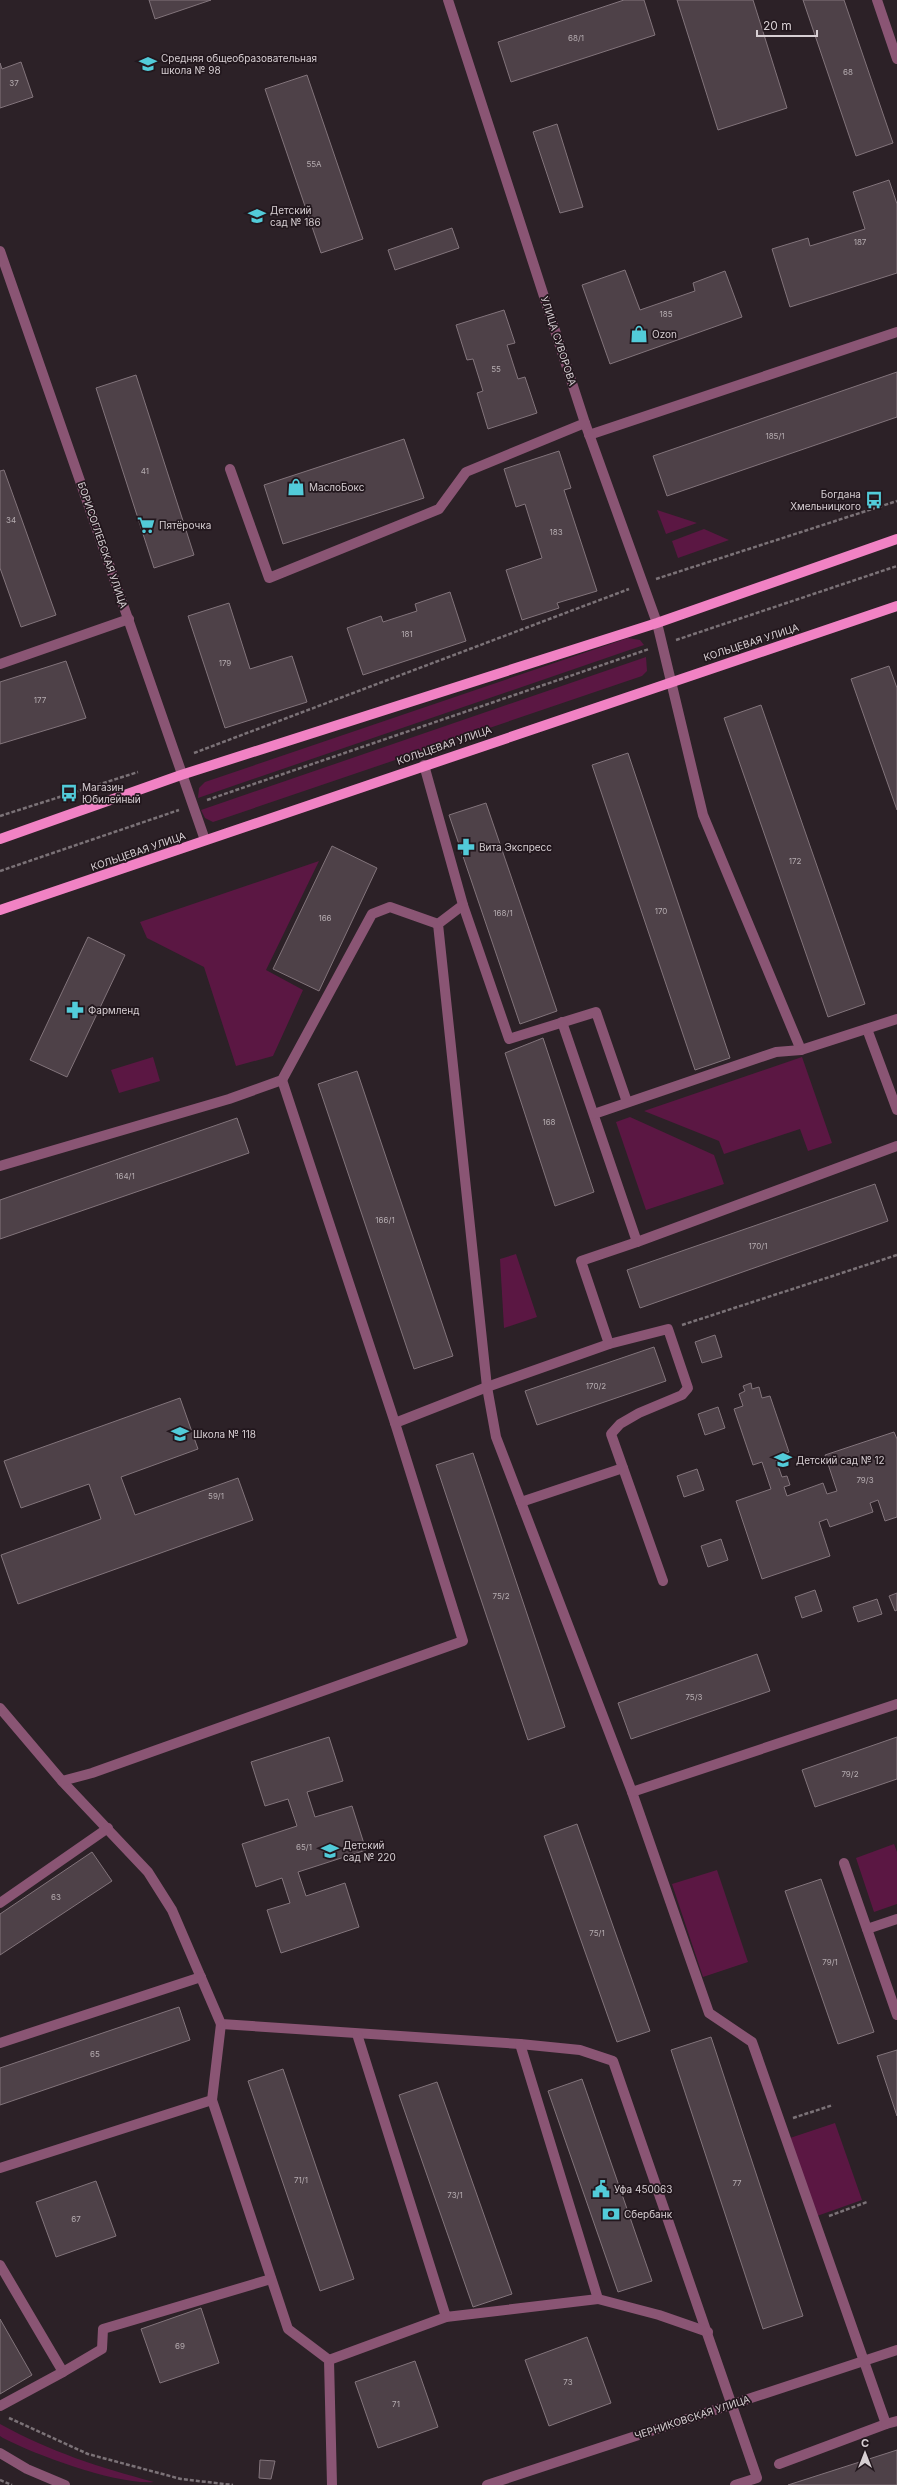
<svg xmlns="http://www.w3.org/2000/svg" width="897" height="2485" font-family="Inter,sans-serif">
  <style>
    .green { fill: #5b1743 }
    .building { fill: #4e4148; stroke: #82747b }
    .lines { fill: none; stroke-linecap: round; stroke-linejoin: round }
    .path { stroke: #7b7277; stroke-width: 2.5; stroke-dasharray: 4 2; stroke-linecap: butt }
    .minor { stroke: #8a5574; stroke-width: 10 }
    .major { stroke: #f182c4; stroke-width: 10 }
    .labels { text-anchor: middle; stroke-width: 3.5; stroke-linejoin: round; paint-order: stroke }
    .number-label { font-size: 8px; fill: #b5acb0 }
    .poi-label { font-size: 10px; fill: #d7cfd3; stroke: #22171d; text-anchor: start }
    .street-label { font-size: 10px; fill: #d7cfd3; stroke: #22171d }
  </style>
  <rect width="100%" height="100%" fill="#2c2127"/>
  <g class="green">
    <path d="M657,510L697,523L666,534Z"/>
    <path d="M704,529L729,540L678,558L672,541Z"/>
    <path d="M628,638L640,640L644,645L198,798L199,788L205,782Z"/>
    <path d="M646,657L647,671L642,676L222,819L213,822L205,818L201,810Z"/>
    <path d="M319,861L266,970L303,990L273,1056L236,1066L204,967L147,938L140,922Z"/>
    <path d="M153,1057L160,1081L119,1093L111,1070Z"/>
    <path d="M802,1057L832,1143L808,1151L800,1129L724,1154L719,1141L644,1111Z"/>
    <path d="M630,1117L714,1155L724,1184L646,1210L616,1122Z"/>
    <path d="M516,1254L537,1317L504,1328L500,1259Z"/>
    <path d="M894,1844L897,1852V1904L874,1912L856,1858Z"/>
    <path d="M717,1870L748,1962L703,1977L672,1884Z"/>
    <path d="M835,2123L862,2200L817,2216L790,2138Z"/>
    <path d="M0,2424C51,2452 98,2467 154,2482C117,2485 38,2456 3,2438L0,2436Z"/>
  </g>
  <g class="building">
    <path d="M149,0H211L155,19Z"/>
    <path d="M624,0H644L655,35L511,82L498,42Z"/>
    <path d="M677,0H753L787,108L718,130Z"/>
    <path d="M803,0H844L893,143L856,156Z"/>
    <path d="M21,62L33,97L0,108V63L2,69Z"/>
    <path d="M307,75L363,239L321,253L265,89Z"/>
    <path d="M557,124L583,207L560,213L533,132Z"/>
    <path d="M889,180L897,204V273L790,307L772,249L808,238L810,246L865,229L853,192Z"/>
    <path d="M452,228L459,248L395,270L388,250Z"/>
    <path d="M625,270L640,310L695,291L693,283L725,271L742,317L610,364L582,285Z"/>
    <path d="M504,310L515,343L507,345L518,379L525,377L537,413L488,429L477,393L483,391L473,359L467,360L456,325Z"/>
    <path d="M897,372V417L667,496L653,456Z"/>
    <path d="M136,375L194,555L154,568L96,388Z"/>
    <path d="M404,439L424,498L283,544L264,485Z"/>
    <path d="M559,451L571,488L564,490L597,591L557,603L559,608L522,620L506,570L542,558L525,504L516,507L504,469Z"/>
    <path d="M4,470L56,615L21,627L0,568V471Z"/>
    <path d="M450,592L466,641L363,675L347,628L381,616L383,622L417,611L415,604Z"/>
    <path d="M229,603L250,669L292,656L307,702L225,728L188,616Z"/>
    <path d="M66,661L86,718L0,744V682Z"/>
    <path d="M889,666L897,688V810L851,679Z"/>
    <path d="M761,705L865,1004L828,1017L724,718Z"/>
    <path d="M628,753L730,1058L695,1070L592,765Z"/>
    <path d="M486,803L557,1011L520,1024L449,815Z"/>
    <path d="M332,846L377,868L319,991L273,969Z"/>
    <path d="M88,937L125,955L67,1077L30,1060Z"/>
    <path d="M543,1038L594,1192L555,1206L505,1053Z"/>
    <path d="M357,1071L453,1356L414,1369L318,1084Z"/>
    <path d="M237,1118L249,1153L0,1239V1200Z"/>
    <path d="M875,1184L888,1221L640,1308L627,1270Z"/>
    <path d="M715,1335L722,1357L702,1363L695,1342Z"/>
    <path d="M654,1347L666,1381L537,1425L525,1391Z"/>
    <path d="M751,1383L752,1389L759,1387L762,1398L770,1396L789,1452L775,1457L782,1477L787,1476L790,1485L784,1487L787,1496L823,1483L827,1494L837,1491L825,1455L894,1432L897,1439V1517L885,1521L878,1500L870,1503L873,1512L830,1527L827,1519L819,1522L830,1556L762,1579L736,1501L771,1489L762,1462L753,1465L734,1409L743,1406L739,1394L745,1391L743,1386Z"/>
    <path d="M180,1398L198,1449L121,1477L135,1515L238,1478L253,1520L18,1604L1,1555L101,1519L89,1484L21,1508L4,1461Z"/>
    <path d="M718,1407L725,1428L705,1435L698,1414Z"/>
    <path d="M473,1453L565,1727L528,1740L436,1465Z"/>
    <path d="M697,1469L704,1490L684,1497L677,1476Z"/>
    <path d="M721,1539L728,1560L708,1567L701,1546Z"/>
    <path d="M815,1590L822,1611L802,1618L795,1597Z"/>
    <path d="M897,1593V1610L895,1611L889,1596Z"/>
    <path d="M877,1599L882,1614L858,1622L853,1607Z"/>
    <path d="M757,1654L770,1691L631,1739L618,1703Z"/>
    <path d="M329,1737L343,1781L307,1792L315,1817L352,1806L366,1850L298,1872L306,1896L345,1883L359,1927L281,1953L267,1910L290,1903L282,1878L256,1887L242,1844L297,1826L288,1799L265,1806L251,1762Z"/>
    <path d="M897,1737V1779L815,1807L802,1770Z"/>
    <path d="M577,1824L650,2031L617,2042L544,1836Z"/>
    <path d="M92,1852L112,1881L0,1955V1914Z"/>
    <path d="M821,1879L874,2032L838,2044L785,1891Z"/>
    <path d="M179,2007L190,2040L0,2105V2068Z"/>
    <path d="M711,2037L803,2316L763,2329L671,2050Z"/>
    <path d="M897,2050V2116L877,2056Z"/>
    <path d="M283,2069L354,2279L320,2291L248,2081Z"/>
    <path d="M582,2079L652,2281L618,2292L548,2091Z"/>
    <path d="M437,2082L512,2294L473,2307L399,2095Z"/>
    <path d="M96,2181L116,2236L56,2257L36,2202Z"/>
    <path d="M201,2308L219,2363L160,2383L141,2329Z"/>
    <path d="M0,2319L32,2375L0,2394Z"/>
    <path d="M587,2337L611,2403L549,2426L525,2360Z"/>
    <path d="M415,2361L438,2427L378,2448L355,2382Z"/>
    <path d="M897,2450V2485H788Z"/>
    <path d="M260,2460L275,2461L271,2479L259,2478Z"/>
  </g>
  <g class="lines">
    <g class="path">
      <path d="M656,579L897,501"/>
      <path d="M676,640L897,566"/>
      <path d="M194,753L629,589"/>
      <path d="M207,800L649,649"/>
      <path d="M0,816L138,772"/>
      <path d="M0,871L179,810"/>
      <path d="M682,1325L897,1255"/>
      <path d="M793,2118L833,2105"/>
      <path d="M829,2216L867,2202"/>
      <path d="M9,2418L88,2454L181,2479L233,2485"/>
      <path d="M0,2480L12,2485"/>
    </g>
    <g class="minor">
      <path d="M448,0L585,423L657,623L703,815L801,1050"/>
      <path d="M877,0L897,59"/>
      <path d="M0,251L205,840"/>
      <path d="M589,435L897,332"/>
      <path d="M230,469L269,578L439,509L466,472L585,423"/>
      <path d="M0,664L129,619"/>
      <path d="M424,765L463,905L438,924L487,1387L496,1437L632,1792L709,2013L752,2042L886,2424L779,2464"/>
      <path d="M463,905L509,1039L596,1012L627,1102"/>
      <path d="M562,1022L637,1242L897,1146"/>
      <path d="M867,1029L897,1110"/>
      <path d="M282,1080L395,1423"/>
      <path d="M594,1114L776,1052L801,1050L897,1019"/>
      <path d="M0,1166L229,1099L282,1080L372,914L390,907L438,924"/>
      <path d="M623,1468L663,1581"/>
      <path d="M521,1502L623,1468L611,1434L620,1424L639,1413L682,1395L688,1388L668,1329L609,1344"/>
      <path d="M0,1708L62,1781L148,1872L172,1910L221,2024L520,2044L580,2050L613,2061L757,2478L735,2485"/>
      <path d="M62,1781L92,1773L463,1641L395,1423L487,1387L609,1344L581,1261L637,1242"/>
      <path d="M632,1792L897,1704"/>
      <path d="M844,1863L897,2015"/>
      <path d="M0,1903L108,1828"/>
      <path d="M867,1929L897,1919"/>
      <path d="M357,2034L446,2317L598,2299"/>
      <path d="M0,2043L201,1977"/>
      <path d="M520,2044L598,2299L659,2315L708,2332"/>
      <path d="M212,2100L288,2329L329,2360L332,2485"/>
      <path d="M0,2168L212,2100L221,2024"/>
      <path d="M0,2265L63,2372L0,2406"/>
      <path d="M329,2360L446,2317"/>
      <path d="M63,2372L102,2349L103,2329L271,2279"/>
      <path d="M886,2424L897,2421"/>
      <path d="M0,2453L27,2469L65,2485"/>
      <path d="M487,2485L897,2350"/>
    </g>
    <g class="major">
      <path d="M0,839L181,775L657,623L897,539"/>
      <path d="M0,910L897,606"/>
    </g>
  </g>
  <defs>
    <g id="school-bare" transform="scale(1.38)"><path d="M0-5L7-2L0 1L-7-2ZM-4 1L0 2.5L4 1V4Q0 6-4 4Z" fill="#52cbd9" stroke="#22171d" stroke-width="2.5" paint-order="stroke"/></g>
    <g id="shop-bare" transform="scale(1.38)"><path d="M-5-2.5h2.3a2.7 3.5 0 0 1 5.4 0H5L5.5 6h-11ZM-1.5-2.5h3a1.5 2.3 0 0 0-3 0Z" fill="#52cbd9" stroke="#22171d" stroke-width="2.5" paint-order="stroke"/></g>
    <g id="bus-bare" transform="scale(1.38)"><path d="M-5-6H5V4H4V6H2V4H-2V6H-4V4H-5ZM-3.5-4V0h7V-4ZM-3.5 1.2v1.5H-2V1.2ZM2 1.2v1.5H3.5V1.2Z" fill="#52cbd9" stroke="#22171d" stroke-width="2.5" paint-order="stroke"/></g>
    <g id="supermarket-bare" transform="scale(1.38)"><path d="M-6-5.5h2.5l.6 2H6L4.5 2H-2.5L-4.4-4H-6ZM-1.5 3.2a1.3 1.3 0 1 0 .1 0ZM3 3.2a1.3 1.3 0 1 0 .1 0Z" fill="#52cbd9" stroke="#22171d" stroke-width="2.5" paint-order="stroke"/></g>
    <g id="pharmacy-bare" transform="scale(1.38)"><path d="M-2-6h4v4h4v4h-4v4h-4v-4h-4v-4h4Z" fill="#52cbd9" stroke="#22171d" stroke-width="2.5" paint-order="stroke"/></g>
    <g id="civic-bare" transform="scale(1.38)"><path d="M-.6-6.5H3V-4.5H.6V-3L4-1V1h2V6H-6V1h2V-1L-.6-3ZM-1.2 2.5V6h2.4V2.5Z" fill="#52cbd9" stroke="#22171d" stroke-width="2.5" paint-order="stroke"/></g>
    <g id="bank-bare" transform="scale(1.38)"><path d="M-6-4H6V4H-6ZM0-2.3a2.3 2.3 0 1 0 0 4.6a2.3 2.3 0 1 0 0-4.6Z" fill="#52cbd9" stroke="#22171d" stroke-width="2.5" paint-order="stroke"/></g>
  </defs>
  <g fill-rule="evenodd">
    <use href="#school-bare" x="148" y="64"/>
    <use href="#school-bare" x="257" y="216"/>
    <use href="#shop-bare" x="639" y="334"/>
    <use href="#shop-bare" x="296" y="487"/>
    <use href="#bus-bare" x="874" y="500"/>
    <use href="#supermarket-bare" x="146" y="525"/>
    <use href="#bus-bare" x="69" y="793"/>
    <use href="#pharmacy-bare" x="466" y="847"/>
    <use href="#pharmacy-bare" x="75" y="1010"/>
    <use href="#school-bare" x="180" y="1434"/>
    <use href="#school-bare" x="783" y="1460"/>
    <use href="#school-bare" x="330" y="1851"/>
    <use href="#civic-bare" x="601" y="2189"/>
    <use href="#bank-bare" x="611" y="2214"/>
  </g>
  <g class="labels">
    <g class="number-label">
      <text x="576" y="41">68/1</text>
      <text x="848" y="75">68</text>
      <text x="14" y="86">37</text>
      <text x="314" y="167">55А</text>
      <text x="860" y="245">187</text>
      <text x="666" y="317">185</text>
      <text x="496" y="372">55</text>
      <text x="775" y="439">185/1</text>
      <text x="145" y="474">41</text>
      <text x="11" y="523">34</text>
      <text x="556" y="535">183</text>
      <text x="407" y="637">181</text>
      <text x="225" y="666">179</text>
      <text x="40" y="703">177</text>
      <text x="795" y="864">172</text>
      <text x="661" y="914">170</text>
      <text x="503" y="916">168/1</text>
      <text x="325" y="921">166</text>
      <text x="549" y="1125">168</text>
      <text x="125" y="1179">164/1</text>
      <text x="385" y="1223">166/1</text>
      <text x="758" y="1249">170/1</text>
      <text x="596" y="1389">170/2</text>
      <text x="865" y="1483">79/3</text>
      <text x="216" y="1499">59/1</text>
      <text x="501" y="1599">75/2</text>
      <text x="694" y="1700">75/3</text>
      <text x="850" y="1777">79/2</text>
      <text x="304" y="1850">65/1</text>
      <text x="56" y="1900">63</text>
      <text x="597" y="1936">75/1</text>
      <text x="830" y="1965">79/1</text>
      <text x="95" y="2057">65</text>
      <text x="301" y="2183">71/1</text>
      <text x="737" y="2186">77</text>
      <text x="455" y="2198">73/1</text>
      <text x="76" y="2222">67</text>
      <text x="180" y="2349">69</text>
      <text x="568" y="2385">73</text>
      <text x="396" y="2407">71</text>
    </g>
    <g class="poi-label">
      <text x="161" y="62">Средняя общеобразовательная<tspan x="161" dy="12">школа № 98</tspan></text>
      <text x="270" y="214">Детский<tspan x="270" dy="12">сад № 186</tspan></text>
      <text x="652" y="338">Ozon</text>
      <text x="309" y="491">МаслоБокс</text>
      <text x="861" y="498" text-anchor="end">Богдана<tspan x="861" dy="12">Хмельницкого</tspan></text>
      <text x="159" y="529">Пятёрочка</text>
      <text x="82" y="791">Магазин<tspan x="82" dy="12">Юбилейный</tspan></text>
      <text x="479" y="851">Вита Экспресс</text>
      <text x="88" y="1014">Фармленд</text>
      <text x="193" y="1438">Школа № 118</text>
      <text x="796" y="1464">Детский сад № 12</text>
      <text x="343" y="1849">Детский<tspan x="343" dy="12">сад № 220</tspan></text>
      <text x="614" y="2193">Уфа 450063</text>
      <text x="624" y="2218">Сбербанк</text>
    </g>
    <g class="street-label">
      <text transform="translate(559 341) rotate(72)" y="4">УЛИЦА СУВОРОВА</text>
      <text transform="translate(103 545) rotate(71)" y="4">БОРИСОГЛЕБСКАЯ УЛИЦА</text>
      <text transform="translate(751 642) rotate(-18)" y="4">КОЛЬЦЕВАЯ УЛИЦА</text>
      <text transform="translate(444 745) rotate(-19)" y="4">КОЛЬЦЕВАЯ УЛИЦА</text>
      <text transform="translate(138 851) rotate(-19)" y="4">КОЛЬЦЕВАЯ УЛИЦА</text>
      <text transform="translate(692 2417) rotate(-18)" y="4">ЧЕРНИКОВСКАЯ УЛИЦА</text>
    </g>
  </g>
  <g transform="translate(865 2453)" stroke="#22171d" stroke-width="3" paint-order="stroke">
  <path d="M0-3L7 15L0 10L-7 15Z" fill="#d7cfd3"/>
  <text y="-6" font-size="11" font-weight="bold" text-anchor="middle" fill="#d7cfd3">С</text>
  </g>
  <path d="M757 30v6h60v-6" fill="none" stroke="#d7cfd3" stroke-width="2"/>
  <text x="763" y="30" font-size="12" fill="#d7cfd3" stroke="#22171d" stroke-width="3" paint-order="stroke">20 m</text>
</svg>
